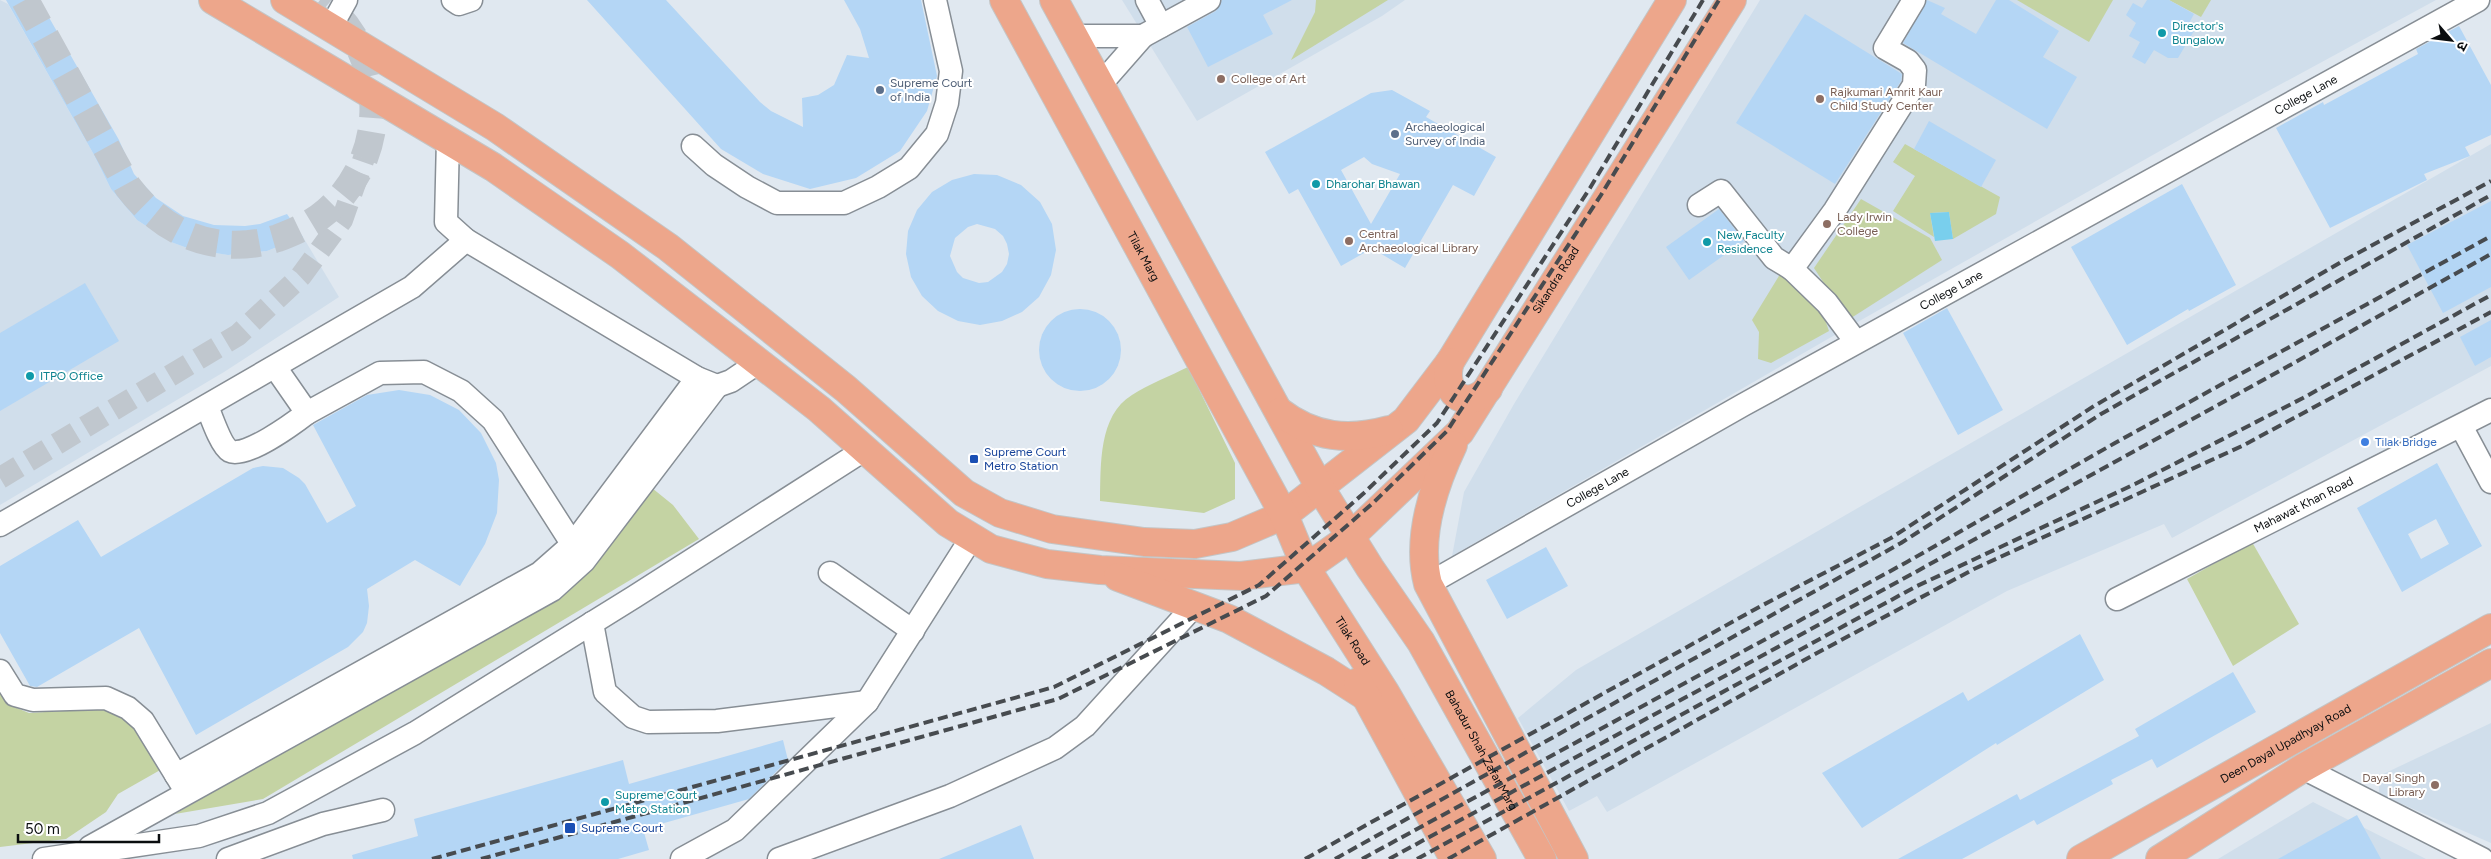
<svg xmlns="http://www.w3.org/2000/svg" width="2491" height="859" font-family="Figtree,'Noto Sans Devanagari',sans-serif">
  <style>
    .built { fill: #d0deeb }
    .green { fill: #c4d3a3 }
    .water { fill: #79cfed }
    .building { fill: #b4d6f5; fill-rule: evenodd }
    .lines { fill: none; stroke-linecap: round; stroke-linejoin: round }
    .minor-tunnel { stroke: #c0c7ce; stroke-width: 22; stroke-dasharray: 22 11; stroke-linecap: butt }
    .major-tunnel { stroke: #c0c7ce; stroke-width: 28; stroke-dasharray: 28 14; stroke-linecap: butt }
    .minor-casing { stroke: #878e95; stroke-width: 25 }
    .major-casing { stroke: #c4c5c5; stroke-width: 30 }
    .minor { stroke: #fff; stroke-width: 22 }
    .major { stroke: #eda68b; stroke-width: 28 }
    .rail { stroke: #474b4f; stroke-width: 4; stroke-dasharray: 10 5; stroke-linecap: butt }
    .culture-dot { fill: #0f9aa8; stroke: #fff; stroke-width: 2 }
    .education-dot { fill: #8d6e63; stroke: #fff; stroke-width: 2 }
    .service-dot { fill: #5c6f8a; stroke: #fff; stroke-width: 2 }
    .shop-dot { fill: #3f7fe0; stroke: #fff; stroke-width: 2 }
    .transit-dot { fill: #1a4fb4; stroke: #fff; stroke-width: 2 }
    .labels { text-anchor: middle; stroke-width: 4; stroke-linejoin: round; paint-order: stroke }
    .culture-label { font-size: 12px; fill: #0d838f; stroke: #fff; text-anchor: start }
    .education-label { font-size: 12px; fill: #785e54; stroke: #fff; text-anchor: start }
    .service-label { font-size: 12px; fill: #4e5e75; stroke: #fff; text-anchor: start }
    .street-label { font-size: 12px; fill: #0a0d0f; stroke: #fff }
    .shop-label { font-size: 12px; fill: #366cbe; stroke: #fff; text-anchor: start }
    .transit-label { font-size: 12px; fill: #164399; stroke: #fff; text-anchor: start }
  </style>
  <rect width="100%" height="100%" fill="#e0e8f0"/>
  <g class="built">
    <path d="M0,0L8,4L93,153L111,189L137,220L171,242L190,249L228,255L267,251L303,237L339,297L224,372L0,505Z"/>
    <path d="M1122,0H1405L1382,16L1197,121Z"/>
    <path d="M1760,0H2436L2213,121L1847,328L1452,556L1464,492L1514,404Z"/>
    <path d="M2491,144V366L2172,538L2164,524L2007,591L1607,812L1597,796L1569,811L1518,718L1576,670Z"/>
    <path d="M2491,723V843L2379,794V776Z"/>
    <path d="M2313,802L2426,859H2218Z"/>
  </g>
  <g class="green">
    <path d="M1316,0H1388L1291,60L1315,12Z"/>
    <path d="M2017,0H2113L2089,42Z"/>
    <path d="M2169,0H2211L2201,17Z"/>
    <path d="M1905,144L2000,197L1996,214L1953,239L1949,212L1930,213L1934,237L1893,211L1915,176L1893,162Z"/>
    <path d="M1861,199L1930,238L1942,260L1848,320L1814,268Z"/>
    <path d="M1782,271L1821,308L1829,331L1771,363L1758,359L1759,332L1752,320Z"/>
    <path d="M1188,367L1235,463V499L1204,513L1100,501C1101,465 1098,416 1132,395C1149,384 1170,376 1188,367Z"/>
    <path d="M652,488L673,505L699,539L263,799L175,814L576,583Z"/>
    <path d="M2252,542L2299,624L2233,666L2187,579Z"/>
    <path d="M0,691L7,704L29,713L112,708L137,724L162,769L118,794L106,812L66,839L0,847Z"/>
  </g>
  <path class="water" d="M1949,212L1953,239L1935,241L1930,213Z"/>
  <g class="building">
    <path d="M6,0H39L119,140L134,174L156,198L183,216L214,225L245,226L260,224L287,214L303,237L267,251L228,255L190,249L171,242L137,220L111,189L93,153Z"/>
    <path d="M587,0H666L760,102L771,111L803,127L802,98L818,95L834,85L847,55L869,58L860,29L844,0H921L937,76L927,111L900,151L856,178L810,189L763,174L721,149Z"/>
    <path d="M1222,0H1292L1263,15L1273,34L1208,67L1187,27L1216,11Z"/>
    <path d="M1927,0L1945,8L1941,14L1976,34L1996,0H2009L2059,31L2043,57L2077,77L2047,129L1903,43Z"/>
    <path d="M2147,0H2169L2194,14L2187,27L2194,31L2178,58H2168L2154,50L2145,64L2132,57L2140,42L2129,36L2136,23L2126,15L2133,3L2142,8Z"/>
    <path d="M1805,14L1902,74L1901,81L1835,184L1736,123Z"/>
    <path d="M2459,26L2491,85V135L2465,147L2470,156L2424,174L2427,180L2330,228L2276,128L2323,102L2324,105L2418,54L2416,49Z"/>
    <path d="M1392,90L1430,111L1426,117L1496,157L1474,196L1453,185L1405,268L1378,252L1364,253L1341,266L1298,189L1289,194L1265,152L1371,93ZM1364,157L1372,164L1400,174L1371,224L1341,170Z"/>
    <path d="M1929,121L1996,160L1981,187L1914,149Z"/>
    <path d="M974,174L997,175L1021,185L1040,202L1052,224L1056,250L1051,275L1039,297L1022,312L1002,321L980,325L958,321L938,311L922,296L911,277L906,254L908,231L917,210L932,192L952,180ZM977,224L995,229L1003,236L1007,244L1009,254L1007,264L1002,272L988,282L979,283L963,278L957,272L950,256L955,238L968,227Z"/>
    <path d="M2182,184L2236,285L2189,311L2188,309L2127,345L2071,247Z"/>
    <path d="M2491,201V287L2443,313L2407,245Z"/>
    <path d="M1719,209L1744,241L1689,280L1666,247Z"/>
    <path d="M85,283L119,341L0,411V333Z"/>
    <path d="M1947,308L2003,410L1958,435L1903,333Z"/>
    <circle cx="1080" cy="350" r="41"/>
    <path d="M2491,320V357L2475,366L2460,337Z"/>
    <path d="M399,390L430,395L459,410L481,433L496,463L499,480L497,513L485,544L460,586L415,560L367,589L369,606L367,623L363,632L348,647L196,735L139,628L37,687L30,686L0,633V566L78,520L101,557L253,468L263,466L283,468L299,478L305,484L327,523L356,506L313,425L367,395Z"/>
    <path d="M2437,463L2482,546L2402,592L2357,508ZM2436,519L2449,544L2421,559L2408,534Z"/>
    <path d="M1546,547L1568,586L1507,619L1486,580Z"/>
    <path d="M2080,634L2104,680L1997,745L1996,743L1862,828L1822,773L1963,692L1968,701Z"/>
    <path d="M2233,672L2256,712L2157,768L2152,759L2111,780L2113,784L2037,825L2034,820L1962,859H1898L2017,794L2020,800L2139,736L2135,729Z"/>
    <path d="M783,740L788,760L749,799L643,829L649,850L618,859H353L352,855L418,836L414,819L623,760L629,784Z"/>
    <path d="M2357,815L2381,859H2278Z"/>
    <path d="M1021,825L1034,859H939Z"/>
  </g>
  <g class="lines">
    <path class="minor-tunnel" d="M0,478L238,335L301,276L342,220L364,158"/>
    <path class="major-tunnel" d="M25,0L128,187C164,235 219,257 278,238C296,231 312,224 327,211C392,154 388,51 320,0"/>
    <g class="minor-casing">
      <g id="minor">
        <path d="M453,0L459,4L471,0"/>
        <path d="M1147,0L1161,26"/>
        <path d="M331,27L346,0"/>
        <path d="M1074,36H1143L1100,85"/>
        <path d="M1143,36L1209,0"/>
        <path d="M448,139L446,222L466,240L697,378L717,386L731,381L759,362"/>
        <path d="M693,146L714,165L747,187L777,203H844L878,187L909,168L937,134L947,103L951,71L935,0"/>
        <path d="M1699,205L1721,191L1774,258L1792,269"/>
        <path d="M1856,342L1827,303L1792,269L1835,210L1914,85L1915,70L1908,61L1885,48L1914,0"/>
        <path d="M207,406C211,416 221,446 230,451C245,459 294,423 307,413L275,367"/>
        <path d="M307,413L380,373L424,372L461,391L493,420L580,556"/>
        <path d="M2461,426L2491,482"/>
        <path d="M0,525L412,287L466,240"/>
        <path d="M830,573L913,631"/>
        <path id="s1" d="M1428,584L1743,405L2478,0"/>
        <path id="s2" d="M2117,599L2491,410"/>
        <path d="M592,623L605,692L633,717L648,722L717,721L867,702"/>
        <path d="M0,671L15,695L33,700L106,698L128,708L143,721L184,788"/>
        <path d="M2303,768L2482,859"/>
        <path d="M176,775L540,573L573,544L697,378"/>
        <path d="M90,847L552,590L584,561L717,386"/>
        <path d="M44,859L199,836L268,813L415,733L634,597L864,450"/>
        <path d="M228,859L323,824L383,810"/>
        <path d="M682,859L735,830L867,702L972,537"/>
        <path d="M779,859L950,796L1055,748L1085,726L1194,606"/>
      </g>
    </g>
    <g class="major-casing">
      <g id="major">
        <path id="s3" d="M213,0L493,167L620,255L819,409L948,523L991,549L1047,564L1100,570L1241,576L1306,568L1350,537L1460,432L1732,0"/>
        <path d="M285,0L495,127L668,247L846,389L964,493L1000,513L1052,529L1144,542L1195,544L1232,537L1284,515L1406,420L1450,362L1672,0"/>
        <path id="s4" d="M1004,0L1284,515L1306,568L1385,692L1482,859"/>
        <path id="s5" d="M1054,0L1319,486L1370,568L1421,642L1542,859"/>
        <path d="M1450,362C1441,391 1464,413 1488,389"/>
        <path d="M1280,412C1314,438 1349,441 1389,430"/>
        <path d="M1453,445C1433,487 1416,538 1428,584L1574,859"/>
        <path d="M1118,577L1229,619L1326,671L1368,698"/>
        <path d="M1358,682L1454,859"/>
        <path id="s6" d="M2081,859L2491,628"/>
        <path d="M2160,859L2303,768L2491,663"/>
      </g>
    </g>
    <use href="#minor" class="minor"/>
    <use href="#major" class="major"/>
    <g class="rail">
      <path d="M432,859L1054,687L1259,585L1364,493L1437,423L1590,188L1703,0"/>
      <path d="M481,859L1058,699L1266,596L1373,503L1447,431L1601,195L1719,0"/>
      <path d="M1305,859L1761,606L1891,538L2094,406L2343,261L2491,181"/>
      <path d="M1335,859L1901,543L2101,414L2491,195"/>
      <path d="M1362,859L1907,562L2115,443L2491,236"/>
      <path d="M1389,859L1912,574L2491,254"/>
      <path d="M1417,859L1915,587L2135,484L2303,398L2491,295"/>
      <path d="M1448,859L1817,653L1974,569L2242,446L2491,312"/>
    </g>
  </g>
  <g class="culture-dot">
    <circle cx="2162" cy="33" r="5"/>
    <circle cx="1316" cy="184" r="5"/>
    <circle cx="1707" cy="242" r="5"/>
    <circle cx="30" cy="376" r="5"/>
    <circle cx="605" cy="802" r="5"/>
  </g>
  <g class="education-dot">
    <circle cx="1221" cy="79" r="5"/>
    <circle cx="1820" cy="99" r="5"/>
    <circle cx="1827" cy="224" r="5"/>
    <circle cx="1349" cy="241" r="5"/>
    <circle cx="2435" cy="785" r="5"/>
  </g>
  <g class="service-dot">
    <circle cx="880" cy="90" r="5"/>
    <circle cx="1395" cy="134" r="5"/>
  </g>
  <circle class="shop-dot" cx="2365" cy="442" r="5"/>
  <g class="transit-dot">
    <rect x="969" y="454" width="10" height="10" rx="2.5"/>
    <rect x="564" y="822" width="12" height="12" rx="2.5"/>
  </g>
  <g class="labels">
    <g class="culture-label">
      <text x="2172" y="30">Director's<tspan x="2172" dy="14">Bungalow</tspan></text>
      <text x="1326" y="188">Dharohar Bhawan</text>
      <text x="1717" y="239">New Faculty<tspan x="1717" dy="14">Residence</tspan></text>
      <text x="40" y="380">ITPO Office</text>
      <text x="615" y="799">Supreme Court<tspan x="615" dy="14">Metro Station</tspan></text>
    </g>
    <g class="education-label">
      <text x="1231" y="83">College of Art</text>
      <text x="1830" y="96">Rajkumari Amrit Kaur<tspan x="1830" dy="14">Child Study Center</tspan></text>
      <text x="1837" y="221">Lady Irwin<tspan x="1837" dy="14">College</tspan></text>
      <text x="1359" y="238">Central<tspan x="1359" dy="14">Archaeological Library</tspan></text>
      <text x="2425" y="782" text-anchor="end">Dayal Singh<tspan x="2425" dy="14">Library</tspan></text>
    </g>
    <g class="service-label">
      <text x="890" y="87">Supreme Court<tspan x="890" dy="14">of India</tspan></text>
      <text x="1405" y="131">Archaeological<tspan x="1405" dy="14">Survey of India</tspan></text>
    </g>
    <g class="street-label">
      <text dy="4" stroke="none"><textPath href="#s1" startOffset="1005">College Lane</textPath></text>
      <text dy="4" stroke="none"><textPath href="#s4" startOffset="292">Tilak Marg</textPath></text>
      <text dy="4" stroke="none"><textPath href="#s3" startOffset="1658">Sikandra Road</textPath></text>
      <text dy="4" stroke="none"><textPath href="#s1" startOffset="600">College Lane</textPath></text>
      <text dy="4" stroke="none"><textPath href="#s1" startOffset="195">College Lane</textPath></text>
      <text dy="4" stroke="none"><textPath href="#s2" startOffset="209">Mahawat Khan Road</textPath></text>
      <text dy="4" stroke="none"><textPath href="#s4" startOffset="730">Tilak Road</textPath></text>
      <text dy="4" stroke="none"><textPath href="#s6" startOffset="235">Deen Dayal Upadhyay Road</textPath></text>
      <text dy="4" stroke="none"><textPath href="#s5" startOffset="864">Bahadur Shah Zafar Marg</textPath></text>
    </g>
    <g class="shop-label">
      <text x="2375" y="446">Tilak Bridge</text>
    </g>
    <g class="transit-label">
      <text x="984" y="456">Supreme Court‌<tspan x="984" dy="14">Metro Station</tspan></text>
      <text x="581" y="832">Supreme Court</text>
    </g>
  </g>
  <g transform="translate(2451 40) rotate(118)" stroke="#ffffff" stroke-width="4" paint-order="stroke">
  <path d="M0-4L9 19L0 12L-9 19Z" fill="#0a0d0f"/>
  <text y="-8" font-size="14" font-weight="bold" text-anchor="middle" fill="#0a0d0f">उ</text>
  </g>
  <path d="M18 834v8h141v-8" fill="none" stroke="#0a0d0f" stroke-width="2.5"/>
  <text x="25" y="834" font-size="15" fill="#0a0d0f" stroke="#ffffff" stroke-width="4" paint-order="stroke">50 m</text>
</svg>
